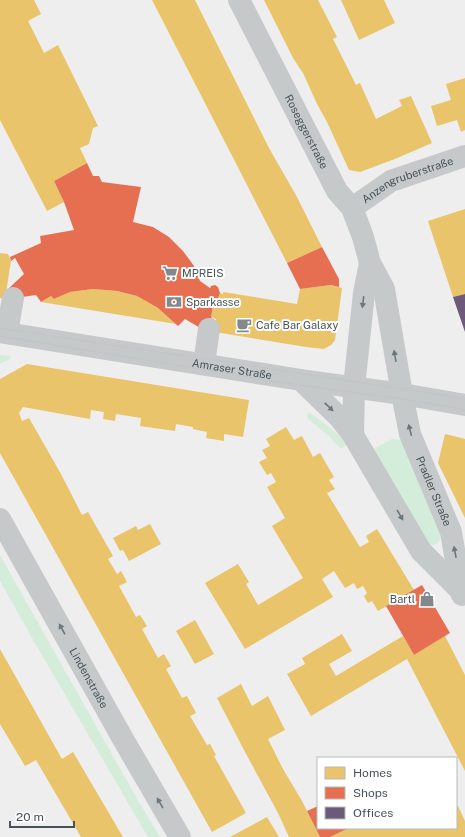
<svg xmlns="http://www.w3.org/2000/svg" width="465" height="837" font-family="'Public Sans',sans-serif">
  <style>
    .green { fill: #d4ecda }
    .homes { fill: #e9c46a }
    .shops { fill: #e76f51 }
    .offices { fill: #6d597a }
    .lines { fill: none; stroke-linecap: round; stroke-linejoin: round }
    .minor { stroke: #c6c9ca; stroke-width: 22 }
    .tram { stroke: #c2c4c5; stroke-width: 1 }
    .oneway { fill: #6d767b }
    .labels { text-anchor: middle; stroke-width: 4; stroke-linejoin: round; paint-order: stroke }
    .street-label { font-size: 11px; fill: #475359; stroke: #fff }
    .poi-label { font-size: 11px; fill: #475359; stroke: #fff; text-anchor: start }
  </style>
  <rect width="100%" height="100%" fill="#efeeee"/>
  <g class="green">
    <path d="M0,355L11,356L10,359L0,364Z"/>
    <path d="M309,412L334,431L347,444L342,448H340L329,436L307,418V416Z"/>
    <path d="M392,439L403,440L442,529C441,540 439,547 426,545L368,452Z"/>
    <path d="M0,555L136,797L160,837H148L32,638L0,581Z"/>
  </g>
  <g class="homes">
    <path d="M0,0H34L41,14L28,21L44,53L58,45L98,126L93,128L89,144L80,148L87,163L54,181L64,202L47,211L0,120Z"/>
    <path d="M152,0H195L269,148L297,197L322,247L287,263Z"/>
    <path d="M264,0H318L337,37L333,39L356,85L360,83L376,119L402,106L399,100L411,96L432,143L395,159L360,172L349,170L327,122L317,104L303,73L293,58Z"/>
    <path d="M341,0H384L395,23L359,40Z"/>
    <path d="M465,78V130L461,132L457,120L437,126L431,106L451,100L446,84Z"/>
    <path d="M465,209V294L453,297L428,221Z"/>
    <path d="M0,253L8,254L11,261L5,299L0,298Z"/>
    <path d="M331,285L342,288L335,340L331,345L324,349L306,347L215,332L216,319L211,317L214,301L218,298L220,293L223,294V292L297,304L300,289Z"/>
    <path d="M93,289L117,291L137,296L158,308L176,324L41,302L51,296L54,299L70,292Z"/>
    <path d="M27,364L249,400L243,437L224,434V441L206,438L207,432L193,429V427L176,424L175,431L140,426L141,418L116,414L115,421L103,419L104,412L91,410L90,419L23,407L19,413L22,421L29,418L61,474L82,515L88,512L113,556L108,559L117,574L121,571L127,582L119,586L136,617L140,615L147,626L142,629L158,658L164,654L171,666L166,669L182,698L187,696L196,713L190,716L207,745L210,744L216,755L214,756L246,813L212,832L0,453V379Z"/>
    <path d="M286,427L294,440L302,436L313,457L320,453L334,477L329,480L335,489L327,493L360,547L369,542L366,536L377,529L414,590L378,611L372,601L368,603L364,596L367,593L363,586L357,589L354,583L345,588L334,571L322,579L333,597L245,649L205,583L238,564L249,582L246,584L258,605L303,578L272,526L285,518L267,487L276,482L271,473L267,475L259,462L267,458L262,450L270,446L266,439Z"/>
    <path d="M445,434L465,439V518L438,463Z"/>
    <path d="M150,524L161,544L129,561L123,550L120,551L113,538L136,526L138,530Z"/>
    <path d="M195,620L214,654L195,664L176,631Z"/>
    <path d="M342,634L352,651L329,664L336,676L403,636L414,655L445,636L465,675V771L407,659L311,716L287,674L305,664L302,658Z"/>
    <path d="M0,649L62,759L73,752L123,837H81L36,760L25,766L0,724Z"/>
    <path d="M241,684L252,706L268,696L285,730L268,739L283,769L302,801L320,837H289L278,813L245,752L217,698Z"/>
    <path d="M456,806H458L465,821V837H330L349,828H456Z"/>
    <path d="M267,817L279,837H230Z"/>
  </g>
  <g class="shops">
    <path d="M87,163L93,176H99L102,182L141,187L133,222L153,227L169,237L183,251L194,266L200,281L210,288L211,286L215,285L218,287L220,293L218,298L214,301L211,317L214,320L202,329L185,319L178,326L158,308L137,296L117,291L93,289L70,292L54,299L51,296L41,302L36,295L22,297L8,289L24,274L15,258L11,261L10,257L41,243L40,236L74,230L64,202L54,181Z"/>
    <path d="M322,247L339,279V287L331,285L300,289L287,263Z"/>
    <path d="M422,585L450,633L414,655L386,606Z"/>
    <path d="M318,806V828H349L330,837H320L307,811Z"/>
  </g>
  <path class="offices" d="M465,294V332L453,297Z"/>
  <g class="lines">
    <g class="minor">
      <path id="s1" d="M239,0L337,191L352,208L363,237L370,263L384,289L402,394L410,434L451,532L458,573L460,590"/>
      <path id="s2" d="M352,208L391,181L465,156"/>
      <path id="s3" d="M0,332L301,380L402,394L465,405"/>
      <path d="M7,333L13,298"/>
      <path d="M204,364L209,329"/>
      <path d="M301,380L339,417L353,435L421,551L460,590L462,595"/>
      <path d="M353,435L354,387L364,293L370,263"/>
      <path id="s4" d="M0,519L123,739L180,837"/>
    </g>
    <g class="tram">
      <path d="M0,328L430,393L465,399"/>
      <path d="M0,336L188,367L284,383L416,401L465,410"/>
    </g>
  </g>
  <defs><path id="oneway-solid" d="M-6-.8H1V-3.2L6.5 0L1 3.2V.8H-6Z"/></defs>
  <g class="oneway">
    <use href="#oneway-solid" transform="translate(363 302) rotate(97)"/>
    <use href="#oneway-solid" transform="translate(395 356) rotate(-100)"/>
    <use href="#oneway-solid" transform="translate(329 407) rotate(44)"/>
    <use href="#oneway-solid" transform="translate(410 430) rotate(-104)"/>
    <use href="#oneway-solid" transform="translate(400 515) rotate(60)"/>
    <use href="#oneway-solid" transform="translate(455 552) rotate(-101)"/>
    <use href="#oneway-solid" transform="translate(62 629) rotate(-119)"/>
    <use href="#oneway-solid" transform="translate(160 803) rotate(-120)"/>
  </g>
  <defs>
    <g id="supermarket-bare" transform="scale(1.2)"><path d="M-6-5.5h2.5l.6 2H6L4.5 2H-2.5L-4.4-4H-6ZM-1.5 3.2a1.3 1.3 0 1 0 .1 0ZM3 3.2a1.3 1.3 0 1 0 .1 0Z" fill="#82898d" stroke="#fff" stroke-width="2.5" paint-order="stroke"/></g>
    <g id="bank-bare" transform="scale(1.2)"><path d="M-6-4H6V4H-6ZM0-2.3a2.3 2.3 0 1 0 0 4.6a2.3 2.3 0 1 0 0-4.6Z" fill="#82898d" stroke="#fff" stroke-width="2.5" paint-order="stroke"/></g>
    <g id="cafe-bare" transform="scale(1.2)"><path d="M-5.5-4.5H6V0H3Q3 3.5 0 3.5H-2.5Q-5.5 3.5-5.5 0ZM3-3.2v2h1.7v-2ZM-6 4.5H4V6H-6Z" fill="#82898d" stroke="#fff" stroke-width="2.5" paint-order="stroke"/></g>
    <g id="shop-bare" transform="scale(1.2)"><path d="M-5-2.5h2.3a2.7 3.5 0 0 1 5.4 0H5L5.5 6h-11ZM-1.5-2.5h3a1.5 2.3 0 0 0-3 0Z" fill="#82898d" stroke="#fff" stroke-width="2.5" paint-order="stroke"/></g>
  </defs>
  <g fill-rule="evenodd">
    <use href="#supermarket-bare" x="170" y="273"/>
    <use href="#bank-bare" x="174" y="302"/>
    <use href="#cafe-bare" x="244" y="325"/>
    <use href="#shop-bare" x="427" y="599"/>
  </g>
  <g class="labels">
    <g class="street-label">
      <text dy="4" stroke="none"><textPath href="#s1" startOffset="148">Roseggerstraße</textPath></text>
      <text dy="4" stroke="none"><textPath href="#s2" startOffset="63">Anzengruberstraße</textPath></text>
      <text dy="4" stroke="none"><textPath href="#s3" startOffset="235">Amraser Straße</textPath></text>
      <text dy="4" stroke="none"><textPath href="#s1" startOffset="534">Pradler Straße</textPath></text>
      <text dy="4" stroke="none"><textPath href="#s4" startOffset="182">Lindenstraße</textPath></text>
    </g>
    <g class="poi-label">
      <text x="182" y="277">MPREIS</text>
      <text x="186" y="306">Sparkasse</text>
      <text x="256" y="329">Cafe Bar Galaxy</text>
      <text x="415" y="603" text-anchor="end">Bartl</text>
    </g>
  </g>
  <rect x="317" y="757" width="140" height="72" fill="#ffffff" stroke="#b5babd"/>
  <rect x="325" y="767" width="20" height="12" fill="#e9c46a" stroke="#b5babd"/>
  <text x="353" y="777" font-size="12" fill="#475359">Homes</text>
  <rect x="325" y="787" width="20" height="12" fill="#e76f51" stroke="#b5babd"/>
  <text x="353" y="797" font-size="12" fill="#475359">Shops</text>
  <rect x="325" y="807" width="20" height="12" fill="#6d597a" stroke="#b5babd"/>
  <text x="353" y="817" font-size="12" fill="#475359">Offices</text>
  <path d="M10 821v6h64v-6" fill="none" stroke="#475359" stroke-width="2"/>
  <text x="16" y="821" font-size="12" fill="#475359" stroke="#ffffff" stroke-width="3" paint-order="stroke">20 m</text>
</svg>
